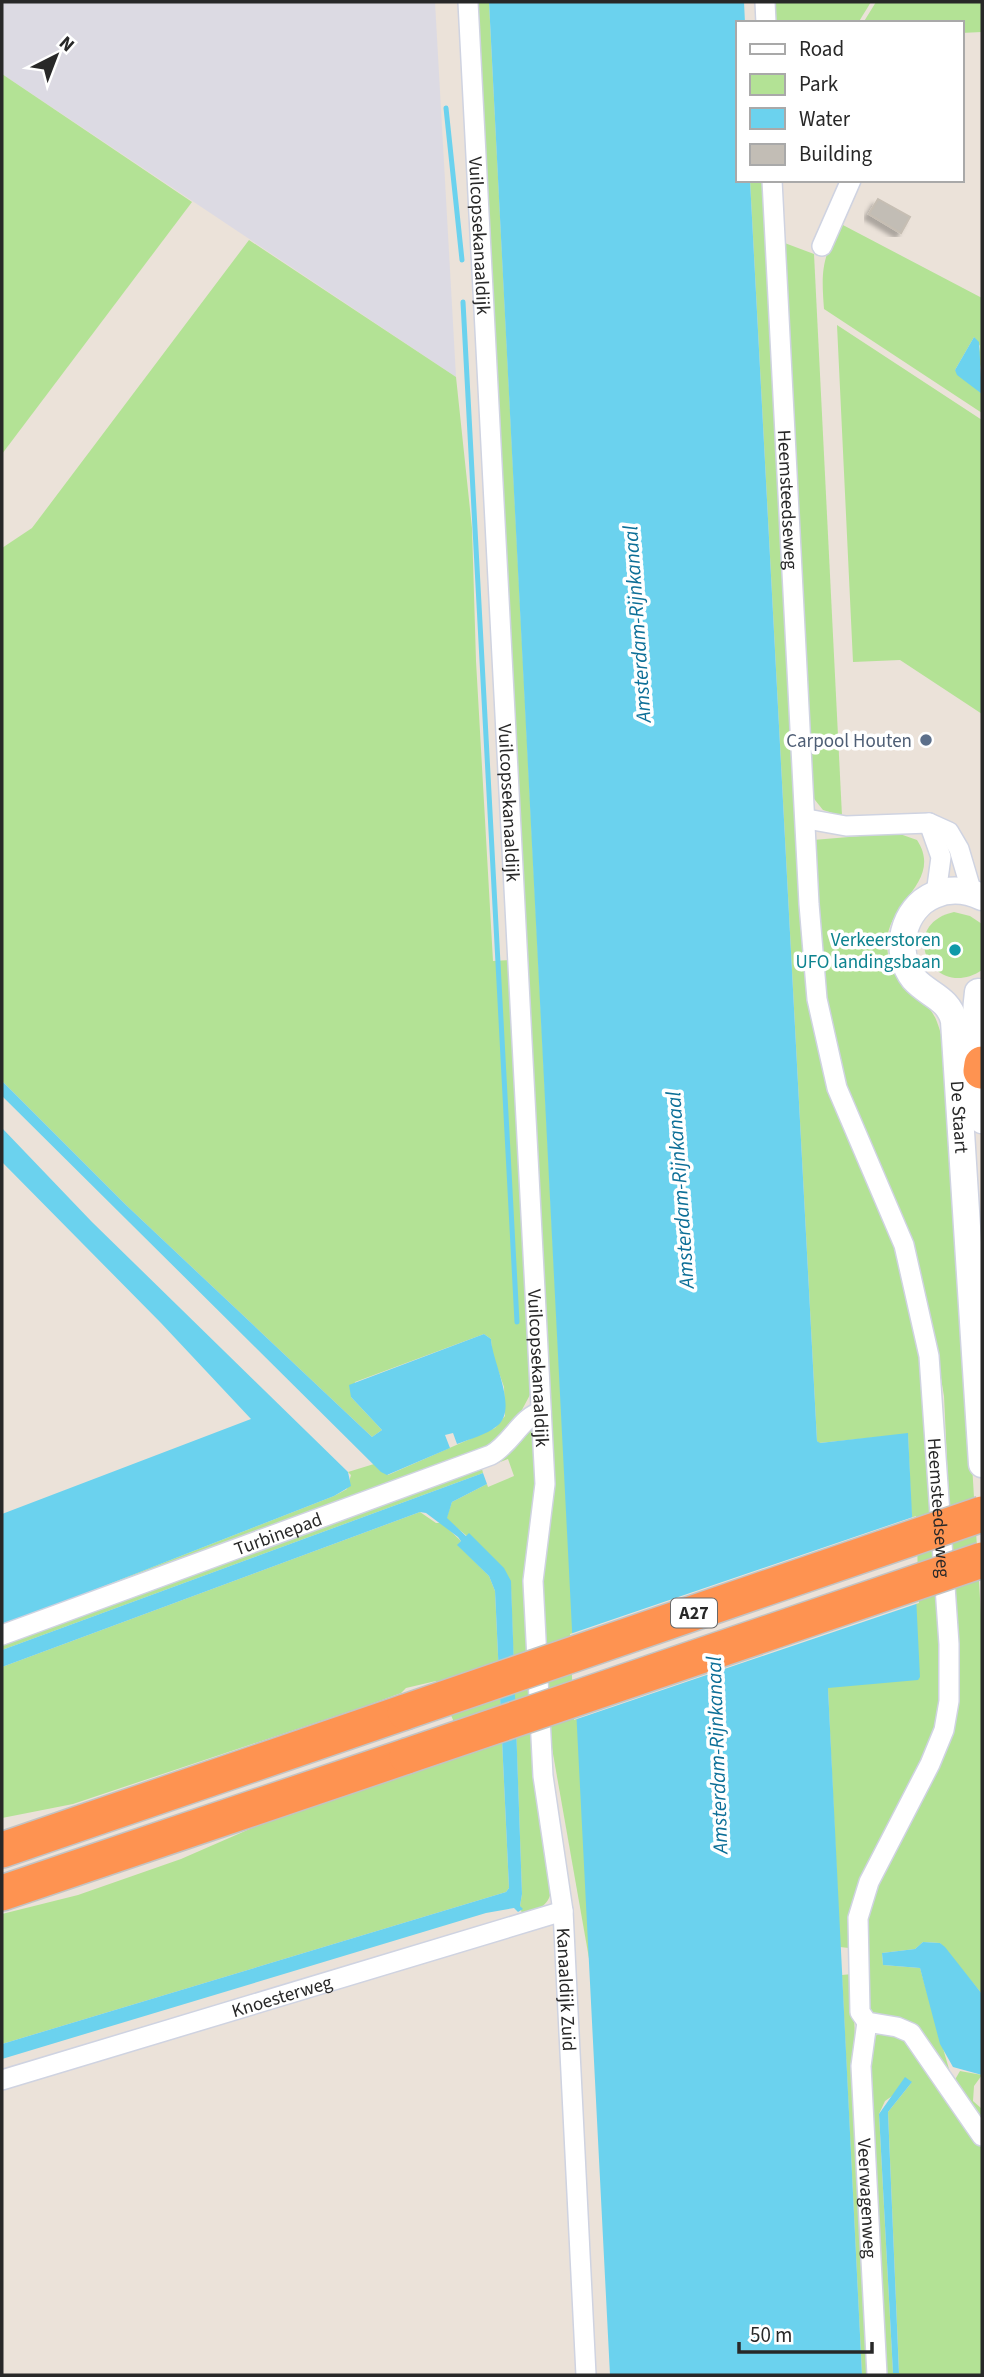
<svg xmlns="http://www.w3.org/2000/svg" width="984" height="2377" font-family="'Source Sans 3',sans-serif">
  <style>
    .industrial { fill: #dcdae3 }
    .green { fill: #b3e295; fill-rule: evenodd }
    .water { fill: #6bd2ee }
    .pier { fill: #ebe2d9 }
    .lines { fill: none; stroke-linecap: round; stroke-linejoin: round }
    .stream { stroke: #6bd2ee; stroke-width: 5 }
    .building { fill: #c2bdb5; stroke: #c6beb3; stroke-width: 2; filter: url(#shadow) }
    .minor-casing { stroke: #cfd3e1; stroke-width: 22 }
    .secondary-casing { stroke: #cfd3e1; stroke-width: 29 }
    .motorway-casing { stroke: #c3c3c3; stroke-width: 38 }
    .minor { stroke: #fff; stroke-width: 19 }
    .secondary { stroke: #fff; stroke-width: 26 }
    .motorway { stroke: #fe9351; stroke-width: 35 }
    .motorway-bridge-casing { stroke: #c3c3c3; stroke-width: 38; stroke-linecap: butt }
    .motorway-bridge { stroke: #fe9351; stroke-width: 35 }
    .service-dot { fill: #5c6f8a; stroke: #fff; stroke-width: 2.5 }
    .culture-dot { fill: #0f9aa8; stroke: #fff; stroke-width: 2.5 }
    .labels { text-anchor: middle; stroke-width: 7; stroke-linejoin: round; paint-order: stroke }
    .shield { fill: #fff; stroke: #686868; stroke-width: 2 }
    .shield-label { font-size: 18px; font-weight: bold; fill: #282828 }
    .street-label { font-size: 19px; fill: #282828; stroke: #fff }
    .service-label { font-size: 19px; fill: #4e5e75; stroke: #fff; text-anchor: end }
    .culture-label { font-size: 19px; fill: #0d838f; stroke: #fff; text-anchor: end }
    .water-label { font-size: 21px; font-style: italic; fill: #0d6f97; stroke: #fff }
  </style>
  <defs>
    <filter id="shadow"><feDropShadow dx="-5" dy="5" stdDeviation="2" flood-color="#0004"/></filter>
  </defs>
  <rect width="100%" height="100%" fill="#ebe2d9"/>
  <path class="industrial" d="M2,2H435L456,377L2,74Z"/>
  <g class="green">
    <path d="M474,2H489L590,1964L549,1731Z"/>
    <path d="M772,2H871L858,23H773Z"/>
    <path d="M876,2H982V32L961,33V23H863Z"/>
    <path d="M2,74L192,202L2,454Z"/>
    <path d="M750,180H765L811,1002L902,1265L922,1345L945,1698L938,1731L871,1858L849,1948L840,1947L828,1688L915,1599L908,1434L819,1443L817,1441Z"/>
    <path d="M841,224L982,298V371L978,358L980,346L974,337L955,370L982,394V413L824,309C821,269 822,259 841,224Z"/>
    <path d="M249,240L456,377L472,528L476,661L493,961L511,960L532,1391L516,1421L534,1420L552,1886C550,1906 540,1909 522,1914L520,1906L522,1894L511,1588L467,1536L446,1519L452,1502L487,1484L488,1487L514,1476L508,1459L482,1469L483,1473L2,1650V1626L334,1496L347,1489L351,1475L348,1472L374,1464L388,1475L495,1428L505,1416L504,1387L492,1353L491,1339L484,1334L355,1382L351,1397L382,1430L372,1437L126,1205L2,1081V548L32,528Z"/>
    <path d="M782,242L814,254L842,816L823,810L811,795Z"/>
    <path d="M837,325L982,420V714L900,660L853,662Z"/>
    <path d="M897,833L917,840C944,882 886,902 887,944C889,995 926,990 937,1022C949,1054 949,1092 952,1127L982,1632V1994L940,1943L923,1942L915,1949L882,1953L883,1965L920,1968L953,2083L960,2071L982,2075L974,2086L973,2101L982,2109V2127C967,2104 931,2037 910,2025C897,2016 881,2023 869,2014C864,2000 865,1982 864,1966C864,1947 863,1926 868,1908C889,1830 951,1773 958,1692L944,1396C934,1335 923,1273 900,1215C881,1169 857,1126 842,1078C819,1001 816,920 813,840Z"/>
    <path d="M954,912L970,916L982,924V970C933,1003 895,925 954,912Z"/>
    <path d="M420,1512L436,1523H442L461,1541L458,1545L489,1576L495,1591L509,1888L506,1892L2,2044V1914L78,1895L181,1859L259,1825L468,1754L436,1681L406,1688L401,1693L363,1707L73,1804L2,1818V1667Z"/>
    <path d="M852,1974L871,2375H862L842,1975Z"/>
    <path d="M880,2033L902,2034L928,2064L982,2146V2375H883L869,2059L872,2038ZM912,2082L888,2112L899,2372L893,2373L879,2114L885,2101Z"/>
  </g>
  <g class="water">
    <path d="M489,2H744L745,23H737V180H750L817,1441L820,1443L908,1433L920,1677L918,1680L828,1688L862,2375H610Z"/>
    <path d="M974,337L979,342L982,394L957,375L955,370Z"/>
    <path d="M2,1081L126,1205L372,1437L382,1430L351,1397L349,1385L484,1334L491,1339C492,1362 519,1409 497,1426C486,1435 470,1439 457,1444L453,1433L445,1435L450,1448L387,1475L381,1472L2,1096Z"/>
    <path d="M2,1128L92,1222L348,1472L351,1486L334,1496L2,1626V1514L251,1419L161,1323L2,1162Z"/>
    <path d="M483,1473L487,1484L452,1502L447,1518L466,1536L469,1533L504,1568L511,1581L522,1894L520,1906L523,1909L518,1912L514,1908L486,1913L2,2059V2044L506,1892L509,1888L495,1591L489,1576L457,1545L461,1541L458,1537L426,1513L420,1512L2,1667V1650Z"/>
    <path d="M923,1942L940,1943L945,1947L982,1994V2075L953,2067L940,2044L920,1968L883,1965L882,1953L915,1949Z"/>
    <path d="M905,2077L912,2082L888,2112L899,2373H893L879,2114Z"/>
  </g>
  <path class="pier" d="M916,1516L919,1603L574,1720L570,1634Z"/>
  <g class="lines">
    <g class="stream">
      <path d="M446,108L462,260"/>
      <path d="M463,302L517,1322"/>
    </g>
  </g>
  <path class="building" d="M878,199L910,217L901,233L869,214Z"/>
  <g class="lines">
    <g class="minor-casing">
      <g id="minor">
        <path id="s1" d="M468,2L545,1484L533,1581L543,1776L563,1911L586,2375"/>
        <path d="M765,2L766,23"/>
        <path id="s2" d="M772,180L809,904L817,999L837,1088L904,1245L929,1356L949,1644V1701L944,1730L930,1764L869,1882L858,1918L860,2012L867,2022L897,2027L911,2033L982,2136"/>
        <path d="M822,246L851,180"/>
        <path d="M807,819L846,826L929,823L949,832L959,849L972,893"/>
        <path d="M929,823L941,857L936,894"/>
        <path id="s3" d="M2,1635L491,1455C512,1443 521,1417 541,1412"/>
        <path id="s4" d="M867,2022L861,2066L877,2375"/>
        <path id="s5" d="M2,2080L563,1911"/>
      </g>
    </g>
    <g class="secondary-casing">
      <g id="secondary">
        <path id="s6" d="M982,897C967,890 950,888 934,895C903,908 892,952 914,979C928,995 949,998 954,1021L982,1464"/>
        <path d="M978,992C972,1035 981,1076 982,1120"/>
      </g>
    </g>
    <g class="motorway-casing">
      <g id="motorway">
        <path d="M981,1071L982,1064"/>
        <path d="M2,1850L405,1712"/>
        <path d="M2,1893L407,1756"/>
      </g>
    </g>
    <use href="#minor" class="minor"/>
    <use href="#secondary" class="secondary"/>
    <use href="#motorway" class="motorway"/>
    <g class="motorway-bridge-casing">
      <g id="motorway-bridge">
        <path d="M405,1712L982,1514"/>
        <path d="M407,1756L982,1560"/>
      </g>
    </g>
    <use href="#motorway-bridge" class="motorway-bridge"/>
  </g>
  <circle class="service-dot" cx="926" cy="740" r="7"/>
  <circle class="culture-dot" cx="955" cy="950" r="7"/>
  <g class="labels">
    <rect class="shield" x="671" y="1598.5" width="46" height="29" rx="5"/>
    <g class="shield-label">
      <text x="694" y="1619">A27</text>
    </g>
    <g class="street-label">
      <text dy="7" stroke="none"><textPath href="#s1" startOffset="234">Vuilcopsekanaaldijk</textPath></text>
      <text dy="7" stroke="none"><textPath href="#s2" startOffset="320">Heemsteedseweg</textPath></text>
      <text dy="7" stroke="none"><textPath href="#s1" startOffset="802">Vuilcopsekanaaldijk</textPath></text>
      <text dy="7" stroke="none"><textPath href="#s6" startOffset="304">De Staart</textPath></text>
      <text dy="7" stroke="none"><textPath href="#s1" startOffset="1368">Vuilcopsekanaaldijk</textPath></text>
      <text dy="7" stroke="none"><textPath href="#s2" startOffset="1348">Heemsteedseweg</textPath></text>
      <text dy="7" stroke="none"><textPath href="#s3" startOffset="294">Turbinepad</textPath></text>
      <text dy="7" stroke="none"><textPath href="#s1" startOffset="1992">Kanaaldijk Zuid</textPath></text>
      <text dy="7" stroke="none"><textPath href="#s5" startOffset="292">Knoesterweg</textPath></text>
      <text dy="7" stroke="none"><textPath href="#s4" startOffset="177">Veerwagenweg</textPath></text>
    </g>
    <g class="service-label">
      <text x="912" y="747">Carpool Houten</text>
    </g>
    <g class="culture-label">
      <text x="941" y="946">Verkeerstoren<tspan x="941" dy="22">UFO landingsbaan</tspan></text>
    </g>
    <g class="water-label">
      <text transform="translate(637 624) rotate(-94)" y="7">Amsterdam-Rijnkanaal</text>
      <text transform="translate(680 1190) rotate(-94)" y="7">Amsterdam-Rijnkanaal</text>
      <text transform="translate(717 1755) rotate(-92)" y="7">Amsterdam-Rijnkanaal</text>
    </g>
  </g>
  <rect width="984" height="2377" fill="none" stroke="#282828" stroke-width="7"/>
  <rect x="736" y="21" width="228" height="161" fill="#ffffff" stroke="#a9a9a9" stroke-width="2"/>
  <rect x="750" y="44" width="35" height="10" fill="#ffffff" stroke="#a9a9a9" stroke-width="2"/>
  <text x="799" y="56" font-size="21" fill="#282828">Road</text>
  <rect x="750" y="74" width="35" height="21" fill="#b3e295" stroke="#a9a9a9" stroke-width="2"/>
  <text x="799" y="91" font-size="21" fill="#282828">Park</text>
  <rect x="750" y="108" width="35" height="21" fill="#6bd2ee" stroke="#a9a9a9" stroke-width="2"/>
  <text x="799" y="126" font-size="21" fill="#282828">Water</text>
  <rect x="750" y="144" width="35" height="21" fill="#c2bdb5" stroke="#a9a9a9" stroke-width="2"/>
  <text x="799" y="161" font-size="21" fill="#282828">Building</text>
  <g transform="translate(56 56) rotate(42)" stroke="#ffffff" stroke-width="5" paint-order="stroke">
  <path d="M0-5L12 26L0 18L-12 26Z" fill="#282828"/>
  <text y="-10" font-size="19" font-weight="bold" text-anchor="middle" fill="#282828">N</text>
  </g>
  <path d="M739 2342v10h133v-10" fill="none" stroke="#282828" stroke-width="3.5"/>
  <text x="750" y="2342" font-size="21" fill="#282828" stroke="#ffffff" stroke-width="5" paint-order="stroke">50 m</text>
</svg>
